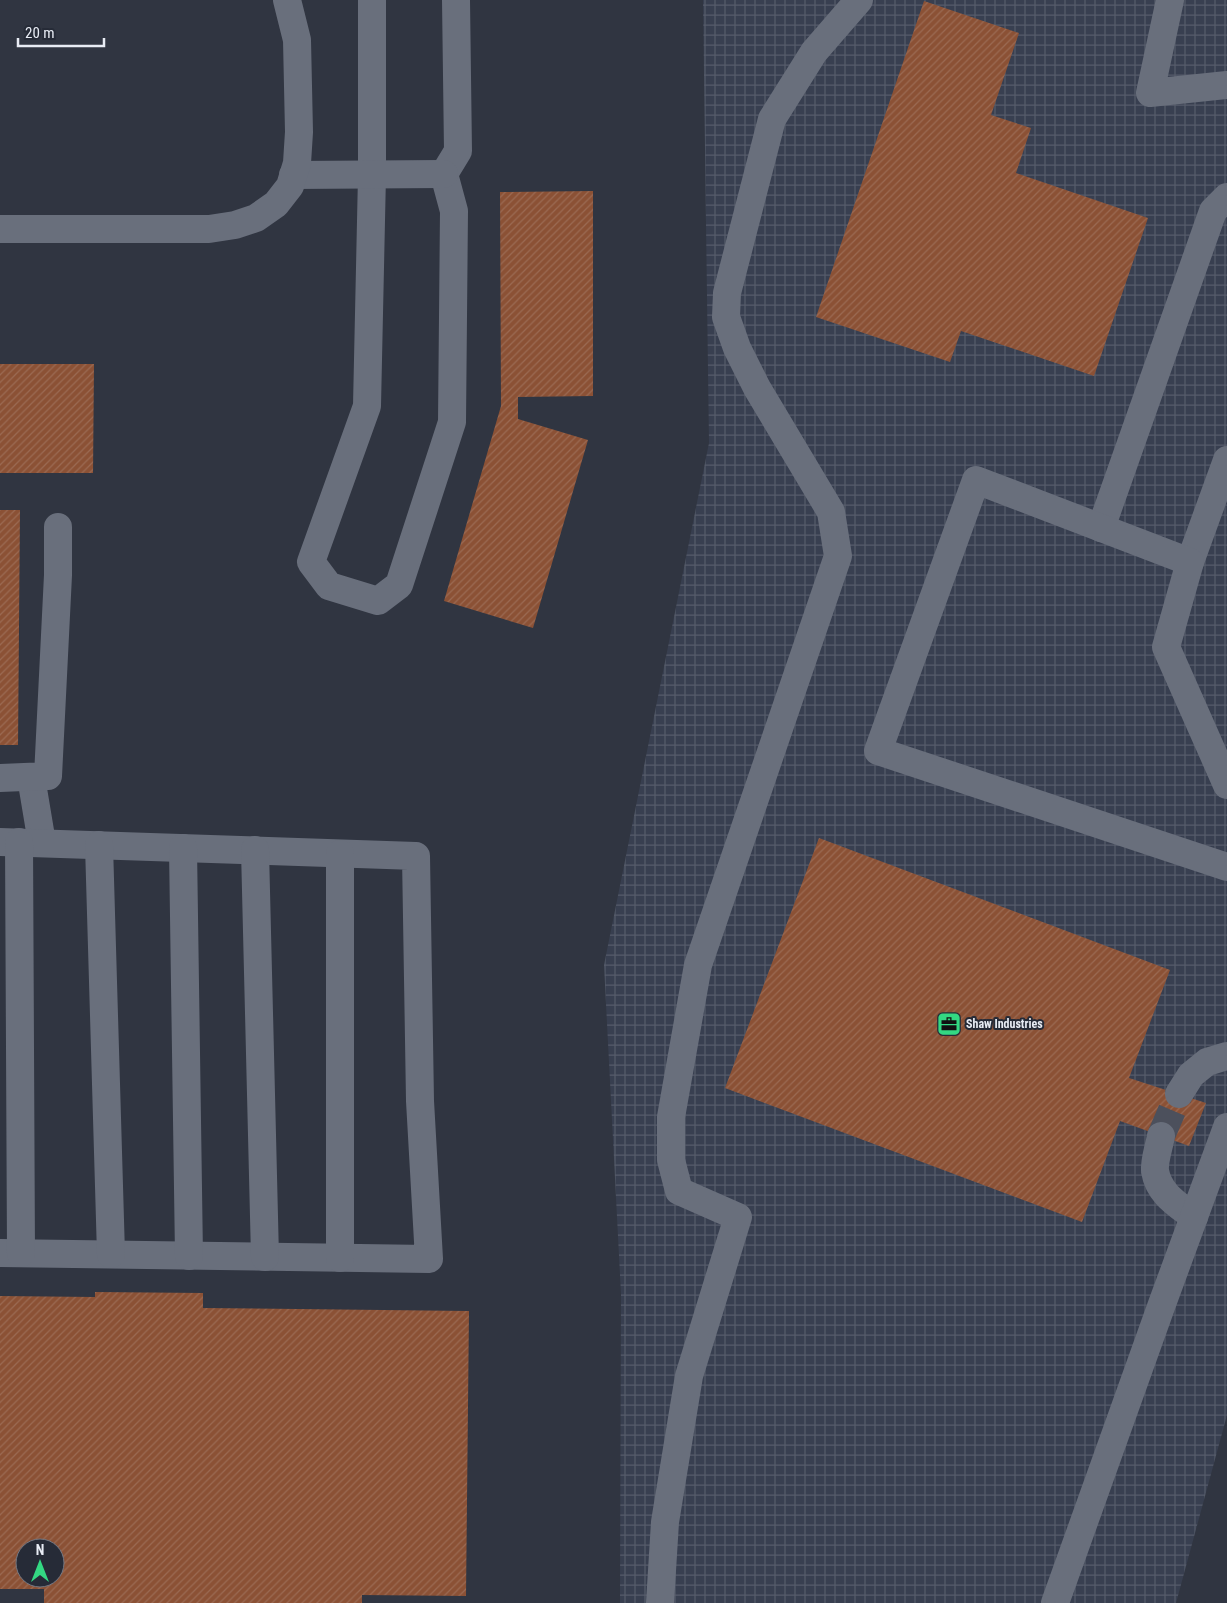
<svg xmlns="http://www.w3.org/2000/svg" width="1227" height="1603" font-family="'Roboto Condensed',sans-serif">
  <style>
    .industrial { fill: url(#industrial-grid) }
    .building { fill: url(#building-hatch); fill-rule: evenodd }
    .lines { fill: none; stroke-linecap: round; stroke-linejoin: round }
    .minor-tunnel { stroke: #4c505c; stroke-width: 28; stroke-dasharray: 28 14; stroke-linecap: butt }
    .minor { stroke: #696f7c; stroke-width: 28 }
    .labels { text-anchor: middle; stroke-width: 4; stroke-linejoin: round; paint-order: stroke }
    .poi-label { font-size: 12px; font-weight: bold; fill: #e8ecf4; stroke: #262b37; text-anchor: start }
  </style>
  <defs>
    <pattern id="industrial-grid" width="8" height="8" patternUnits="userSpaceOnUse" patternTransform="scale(1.25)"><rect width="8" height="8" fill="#383f50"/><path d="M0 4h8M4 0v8" fill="none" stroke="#555b6a"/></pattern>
    <pattern id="building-hatch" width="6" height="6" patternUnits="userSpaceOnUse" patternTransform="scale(1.25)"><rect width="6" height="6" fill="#8b5135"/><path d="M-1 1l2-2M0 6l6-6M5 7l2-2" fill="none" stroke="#9b6a53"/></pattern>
  </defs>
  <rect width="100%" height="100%" fill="#303541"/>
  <path class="industrial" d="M703,0H1227V1415L1176,1603H620L621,1294L604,965L709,443Z"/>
  <g class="building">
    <path d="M924,1L1019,33L991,115L1031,128L1016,173L1148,218L1094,376L961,331L950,362L816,317Z"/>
    <path d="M593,191V396L518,397V419L588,440L533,628L444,601L501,406L500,192Z"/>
    <path d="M0,364H94L93,473H0Z"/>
    <path d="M0,510H20L18,745H0Z"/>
    <path d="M819,838L1170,970L1129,1078L1206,1103L1189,1146L1120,1121L1082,1222L725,1088Z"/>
    <path d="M95,1292L203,1293V1308L469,1311L466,1596L362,1595V1603H44V1589H0V1296L95,1297ZM25,1548H55V1578H25Z"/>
  </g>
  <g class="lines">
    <path class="minor-tunnel" d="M1161,1136L1179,1094"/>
    <g class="minor">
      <path d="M372,0V175L367,406L311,562L329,586L378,601L399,585L452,422L454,211L444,174L458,151L456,0"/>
      <path d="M1170,0L1150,93L1227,85"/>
      <path d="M293,175L444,174"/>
      <path d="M0,229H209L235,225L256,218L276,204L290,186L297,163L299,132L297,40L287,0"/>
      <path d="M1101,528L1213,211L1227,197"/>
      <path d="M1190,562L1227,460"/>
      <path d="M31,777L42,843"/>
      <path d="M0,778L48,776L58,575V527"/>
      <path d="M1227,785L1166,647L1190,562L976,480L878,751L1227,867"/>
      <path d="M0,842L416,856L420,1101L429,1259L0,1253"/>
      <path d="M19,842L21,1253"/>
      <path d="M99,845L111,1254"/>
      <path d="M183,848L189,1256"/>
      <path d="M255,850L265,1257"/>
      <path d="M340,854V1258"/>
      <path d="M1179,1094L1191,1075L1207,1062L1227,1056"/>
      <path d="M1161,1136C1159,1147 1154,1161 1155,1171C1159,1194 1177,1204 1194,1217"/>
      <path d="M660,1603L665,1522L689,1376L738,1217L679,1191L671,1160V1117L698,965L838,556L831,512L757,388L737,348L726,317L727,293L772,119L814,52L859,0"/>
      <path d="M1055,1603L1162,1304L1227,1127"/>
    </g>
  </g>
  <defs>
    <g id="office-square" transform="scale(1.25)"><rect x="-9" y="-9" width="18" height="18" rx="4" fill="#33d882" stroke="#262b37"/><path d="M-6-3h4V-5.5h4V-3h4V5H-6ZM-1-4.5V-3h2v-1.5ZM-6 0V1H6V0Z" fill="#111"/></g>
  </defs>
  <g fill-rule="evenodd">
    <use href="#office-square" x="949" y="1024"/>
  </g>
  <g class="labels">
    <g class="poi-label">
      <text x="966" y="1028">Shaw Industries</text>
    </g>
  </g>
  <g transform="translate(40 1563)"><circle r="24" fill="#262b37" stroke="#747883"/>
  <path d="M0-4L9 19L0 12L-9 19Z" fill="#33d882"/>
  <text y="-8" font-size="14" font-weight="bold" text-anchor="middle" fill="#e8ecf4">N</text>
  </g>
  <path d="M18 38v8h86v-8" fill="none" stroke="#e8ecf4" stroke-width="2.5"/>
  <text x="25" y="38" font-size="15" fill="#e8ecf4" stroke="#262b37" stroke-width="4" paint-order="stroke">20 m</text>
</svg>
